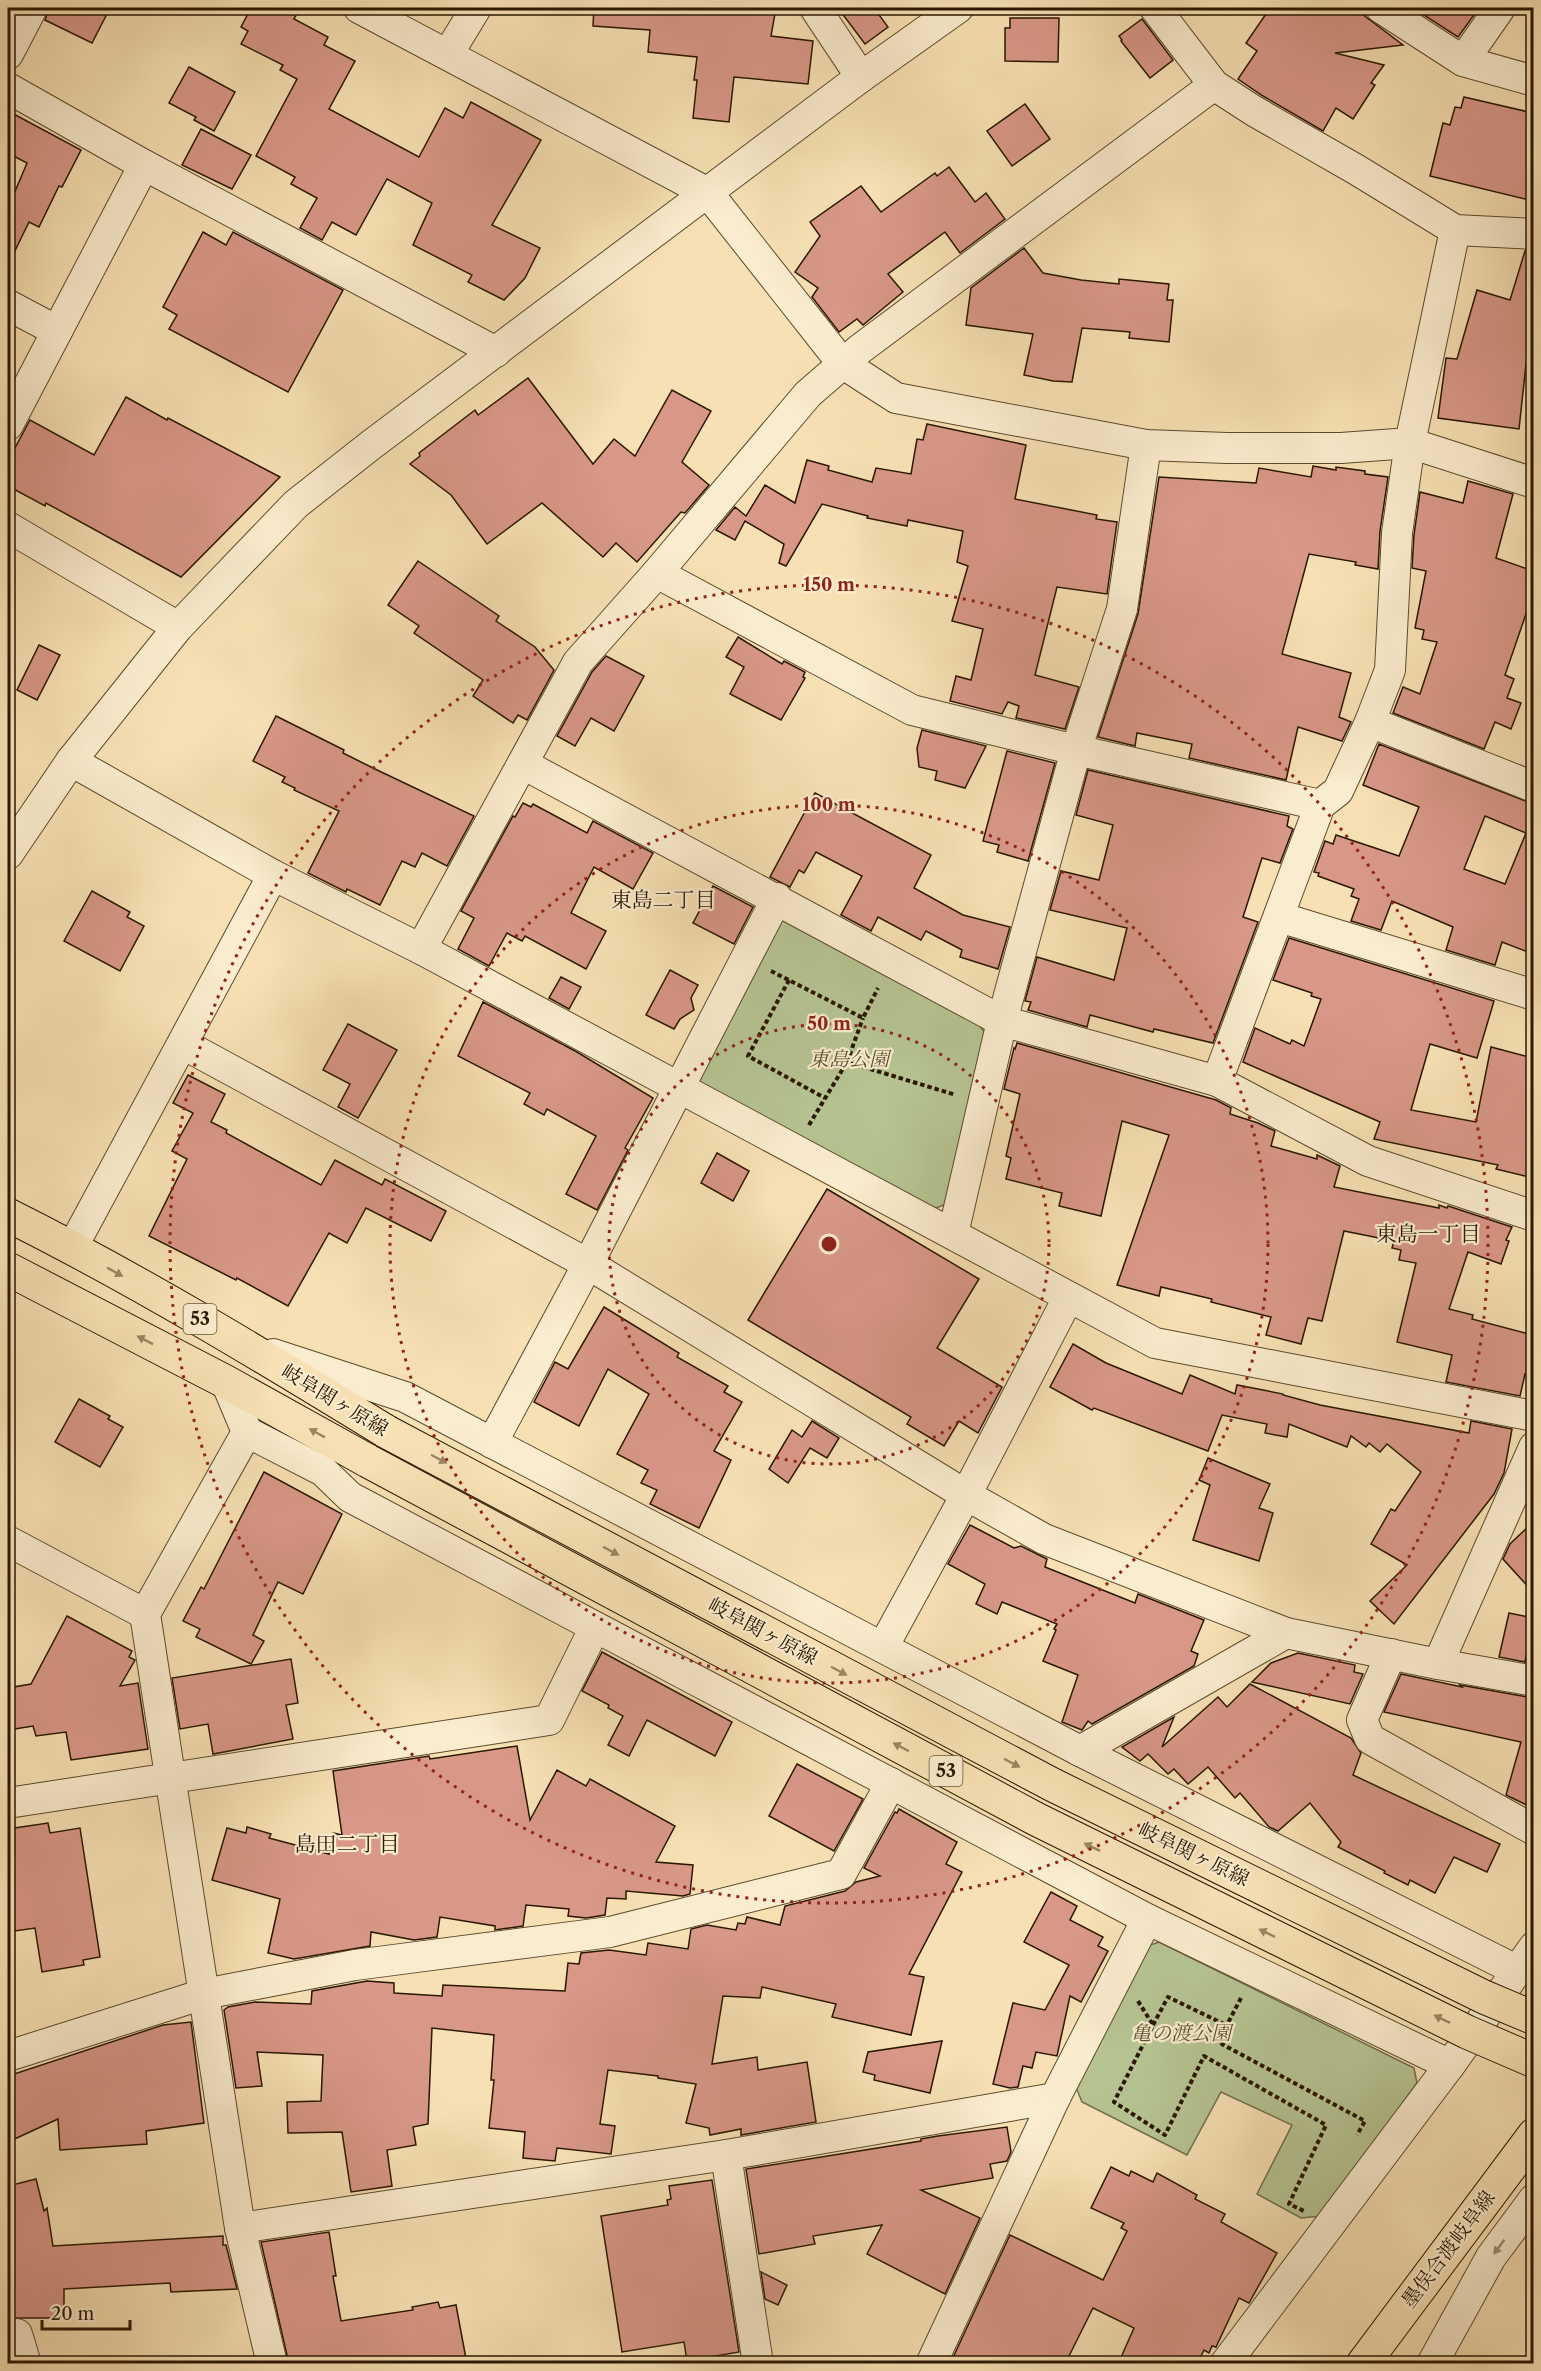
<svg xmlns="http://www.w3.org/2000/svg" width="1541" height="2371" font-family="'Libre Caslon Text','Noto Serif JP',serif">
  <style>
    .green { fill: #b6c492; stroke: #706e49; stroke-width: 1.5 }
    .building { fill: #d89787; stroke: #291700; stroke-width: 1.5; fill-rule: evenodd }
    .lines { fill: none; stroke-linecap: round; stroke-linejoin: round }
    .minor-casing { stroke: #5c4a2d; stroke-width: 32 }
    .major-casing { stroke: #291700; stroke-width: 35 }
    .path { stroke: #291700; stroke-width: 4; stroke-dasharray: 4.5 3; stroke-linecap: butt }
    .minor { stroke: #faecce; stroke-width: 30 }
    .major { stroke: #f7e1b4; stroke-width: 33 }
    .major-bridge-casing { stroke: #291700; stroke-width: 35; stroke-linecap: butt }
    .major-bridge { stroke: #f7e1b4; stroke-width: 33 }
    .oneway { fill: #9a8663 }
    .oneway2 { fill: #9c8c71 }
    .ring { fill: none; stroke: #8f2418; stroke-width: 3; stroke-dasharray: 3 6 }
    .labels { text-anchor: middle; stroke-width: 4.5; stroke-linejoin: round; paint-order: stroke }
    .shield { fill: #faecce; stroke: #68573e; stroke-width: 1.5 }
    .shield-label { font-size: 18px; font-weight: bold; fill: #291700 }
    .park-label { font-size: 20px; font-style: italic; fill: #5a5433; stroke: #faecce }
    .street-label { font-size: 20px; fill: #291700; stroke: #faecce }
    .neighbourhood-label { font-size: 21px; fill: #291700; stroke: #faecce }
    .centre { fill: #8f2418; stroke: #faecce; stroke-width: 3 }
    .ring-label { font-size: 18px; text-anchor: middle; font-weight: bold; fill: #8f2418; stroke: #faecce; stroke-width: 4.5; stroke-linejoin: round; paint-order: stroke }
  </style>
  <rect width="100%" height="100%" fill="#f7e1b4"/>
  <filter id="stains"><feTurbulence type="fractalNoise" baseFrequency=".00333" numOctaves="4"/><feColorMatrix values="0 0 0 0 .2 0 0 0 0 .09 0 0 0 0 .02 0 0 0 .5 -.17"/></filter>
  <radialGradient id="worn" r=".72"><stop offset=".6" stop-color="#630" stop-opacity="0"/><stop offset="1" stop-color="#630" stop-opacity=".3"/></radialGradient>
  <g class="green">
    <path d="M784,919L976,1021L985,1033L946,1204L934,1209L700,1085L697,1070L774,924Z"/>
    <path d="M1159,1942L1414,2068L1417,2083L1321,2216L1301,2218L1257,2194L1292,2125L1221,2092L1187,2155L1082,2102L1076,2087L1144,1947Z"/>
  </g>
  <g class="building">
    <path d="M49,8H110L92,43L45,20Z"/>
    <path d="M251,8H300L294,19L328,37L324,45L355,61L329,109L419,157L445,108L463,118L471,102L541,140L492,225L540,248L525,278L504,300L468,282L472,275L413,245L432,203L387,179L356,235L332,222L322,240L300,228L317,198L291,184L295,177L256,156L297,79L280,70L283,65L241,44L248,31L241,27Z"/>
    <path d="M594,8H776L771,36L813,41L808,84L734,77L729,122L693,118L697,80H694L697,57L648,52L650,30L593,26Z"/>
    <path d="M838,8H874L888,27L865,44Z"/>
    <path d="M1270,8H1354L1403,45L1335,53L1384,65L1371,83L1375,85L1353,119L1336,108L1323,131L1263,96L1238,79L1257,51L1246,43Z"/>
    <path d="M1413,8H1479L1458,37Z"/>
    <path d="M1010,18H1059L1058,62L1005,61V28H1010Z"/>
    <path d="M1142,19L1173,60L1150,78L1121,41L1122,40L1119,36Z"/>
    <path d="M189,67L235,92L214,131L194,120L196,117L169,103Z"/>
    <path d="M1464,97L1533,113V201L1430,176L1443,123L1450,125L1455,107L1461,108Z"/>
    <path d="M1025,104L1050,139L1012,166L987,131Z"/>
    <path d="M8,111L81,150L62,187L59,186L39,227L29,222L8,265V208L27,163L8,153Z"/>
    <path d="M201,129L251,155L232,189L182,165Z"/>
    <path d="M949,167L975,202L986,193L1005,219L960,253L945,232L888,274L903,292L863,325L857,319L839,332L812,297L818,288L795,272L820,236L810,222L861,186L881,212L935,173L937,176Z"/>
    <path d="M203,232L226,245L233,232L343,290L288,392L169,329L177,315L163,307Z"/>
    <path d="M1024,248L1043,273L1081,280L1119,284V279L1169,284L1167,300H1173L1169,342L1129,338L1130,332L1082,328L1072,382L1053,381L1024,375L1033,334L966,325L971,288Z"/>
    <path d="M1525,251H1533V357L1527,355L1519,429L1438,418L1446,358L1457,359L1477,290L1510,300Z"/>
    <path d="M528,378L593,464L614,439L635,456L672,390L711,411L682,462L709,485L685,513L681,512L637,562L616,543L603,557L542,503L487,544L451,495L410,464L420,456L419,453L475,410L478,415Z"/>
    <path d="M126,397L167,420L168,418L280,477L181,577L46,503L45,506L8,486V461L30,420L94,455Z"/>
    <path d="M927,424L1026,445L1015,499L1097,515L1096,519L1117,522L1107,594L1057,587L1035,675L1079,687L1065,729L1016,718L1019,706L1008,702L1002,714L950,701L956,676L971,680L983,629L952,621L968,566L957,562L963,531L908,520L907,526L867,518L868,516L822,504L786,566L779,563L784,544L745,521L735,540L716,530L735,507L746,516L765,485L795,503L807,460L829,466L828,470L872,482L876,468L911,474L917,439L923,440Z"/>
    <path d="M1313,466L1336,470V467L1365,471V474L1388,477L1380,531L1378,569L1355,565L1356,562L1309,554L1282,654L1351,673L1339,717L1351,722L1342,741L1298,727L1286,780L1189,758L1192,744L1137,733L1135,746L1098,737L1138,614L1159,477L1256,483L1259,468L1311,477Z"/>
    <path d="M1468,481L1513,494L1496,558L1533,571V613L1527,611L1505,675L1514,679L1507,698L1521,703L1511,729L1495,722L1484,749L1393,713L1403,687L1420,694L1437,642L1422,639L1424,630L1415,628L1426,571L1412,568L1414,535L1420,492L1463,503Z"/>
    <path d="M418,561L499,616L496,621L535,647L554,670L527,720L518,715L513,723L473,696L483,680L414,633L419,626L388,605Z"/>
    <path d="M738,637L782,664L784,661L805,672L803,677L805,678L781,720L730,694L744,667L726,657Z"/>
    <path d="M39,645L60,655L37,700L17,690Z"/>
    <path d="M606,656L644,676L614,731L591,718L575,746L557,736L592,672Z"/>
    <path d="M276,716L344,750L343,753L375,769L474,816L447,866L422,853L415,867L402,861L380,905L347,889L346,892L308,873L339,811L294,790L295,788L282,782L285,777L253,761Z"/>
    <path d="M922,730L986,746L965,788L935,780L937,771L919,767L917,748Z"/>
    <path d="M1379,744L1533,804V954L1502,942L1495,965L1446,950L1453,927L1392,901L1381,930L1351,921L1359,899L1351,896L1354,889L1318,876L1319,873L1314,872L1325,841L1333,844L1336,835L1399,856L1419,807L1363,785ZM1485,816L1526,833L1505,884L1464,869Z"/>
    <path d="M1007,751L1055,763L1028,861L997,852L999,845L983,841Z"/>
    <path d="M1088,770L1289,816L1287,826L1293,829L1280,863L1262,858L1243,917L1258,922L1213,1043L1154,1029L1153,1032L1090,1015L1087,1027L1028,1010L1031,1002L1025,1001L1037,957L1114,980L1127,928L1050,910L1061,871L1099,880L1113,825L1076,815Z"/>
    <path d="M815,793L931,855L914,888L963,915L1010,927L998,969L960,957L962,950L926,931L921,940L878,917L871,931L841,915L862,876L816,852L804,873L799,870L790,887L770,877Z"/>
    <path d="M523,803L531,807L533,804L587,833L593,821L653,853L633,889L594,867L571,913L606,931L586,969L525,936L522,941L507,933L489,966L458,949L474,918L461,911L513,816L515,817Z"/>
    <path d="M713,886L753,907L734,944L693,923Z"/>
    <path d="M92,891L130,912L127,917L144,926L120,971L64,941Z"/>
    <path d="M1289,938L1494,1001L1477,1058L1430,1044L1411,1110L1476,1122L1491,1047L1533,1058V1178L1496,1169L1498,1165L1374,1139L1380,1122L1243,1062L1255,1028L1290,1044L1292,1040L1304,1046L1321,999L1311,996L1312,993L1273,980Z"/>
    <path d="M670,970L698,985L691,998L694,1010L680,1019L674,1029L646,1015Z"/>
    <path d="M561,977L581,987L569,1009L549,998Z"/>
    <path d="M483,1002L577,1052L653,1098L625,1148L628,1150L597,1210L566,1194L596,1136L547,1109L544,1115L524,1104L530,1093L458,1056Z"/>
    <path d="M348,1024L397,1050L358,1118L338,1107L350,1084L323,1070Z"/>
    <path d="M1017,1043L1216,1100L1231,1108L1230,1114L1258,1123L1275,1131L1271,1146L1317,1159V1155L1340,1166L1334,1187L1439,1208V1205L1447,1208L1448,1206L1512,1227L1506,1240L1509,1241L1501,1264L1468,1252L1449,1309L1473,1315L1472,1319L1533,1335V1376L1525,1374L1520,1396L1446,1382L1452,1355L1397,1342L1416,1263L1399,1260L1401,1250L1392,1248L1394,1241L1344,1231L1322,1321L1308,1318L1301,1344L1266,1335L1271,1317L1211,1302L1212,1299L1161,1287L1159,1296L1117,1285L1169,1135L1122,1121L1101,1216L1059,1206L1062,1193L1006,1179L1011,1158L1006,1156L1020,1094L1004,1089L1014,1048L1015,1049Z"/>
    <path d="M188,1075L225,1094L211,1122L227,1130L226,1133L321,1185L335,1160L382,1185L385,1179L446,1211L431,1241L366,1208L347,1243L329,1233L288,1306L237,1278L236,1280L149,1236L187,1159L172,1151L193,1113L173,1103Z"/>
    <path d="M717,1153L749,1171L733,1201L701,1183Z"/>
    <path d="M827,1189L979,1279L937,1348L1002,1387L978,1433L959,1421L944,1446L907,1424L911,1417L748,1320Z"/>
    <path d="M604,1307L679,1353L677,1357L728,1386L724,1392L742,1402L714,1451L731,1460L699,1528L650,1504L657,1490L641,1483L648,1470L617,1454L649,1394L608,1369L579,1426L534,1402L555,1362L568,1369Z"/>
    <path d="M1073,1344L1106,1363L1182,1394L1190,1375L1235,1394L1237,1385L1283,1394V1395L1320,1405L1469,1433L1471,1421L1512,1429L1504,1473L1494,1494L1394,1624L1370,1601L1407,1565L1371,1544L1391,1509L1395,1511L1421,1472L1387,1444L1380,1452L1369,1443L1366,1447L1351,1436L1347,1447L1289,1424L1287,1437L1265,1433L1267,1424L1222,1415L1208,1451L1094,1408L1092,1410L1050,1387Z"/>
    <path d="M79,1399L110,1416L108,1419L123,1427L100,1467L55,1442Z"/>
    <path d="M812,1421L839,1438L827,1458L810,1448L788,1483L769,1469L792,1430L802,1437Z"/>
    <path d="M1208,1458L1270,1484L1259,1508L1273,1513L1259,1561L1193,1540L1210,1485L1199,1480Z"/>
    <path d="M264,1472L342,1514L303,1594L278,1582L253,1635L264,1641L251,1664L196,1637L200,1629L183,1621L201,1587L204,1589Z"/>
    <path d="M1533,1522V1592L1503,1559L1510,1544Z"/>
    <path d="M970,1525L1014,1548L1021,1546L1047,1559L1045,1567L1135,1603L1138,1594L1204,1620L1191,1651L1198,1654L1194,1666L1092,1724L1088,1721L1082,1730L1062,1722L1078,1675L1043,1661L1056,1630L1054,1629L1057,1624L1002,1602L997,1614L976,1604L985,1584L948,1564Z"/>
    <path d="M1509,1613L1533,1618L1525,1662L1499,1657Z"/>
    <path d="M67,1616L132,1651L129,1657L135,1660L120,1686L138,1683L148,1749L71,1760L66,1732L36,1736L33,1726L8,1730V1688L31,1684Z"/>
    <path d="M602,1652L732,1722L715,1756L647,1720L629,1756L608,1745L623,1716L608,1708L609,1705L582,1691Z"/>
    <path d="M1298,1653L1355,1665L1354,1672L1363,1674L1350,1704L1252,1682L1271,1663Z"/>
    <path d="M291,1659L298,1703L286,1705L293,1739L213,1754L208,1724L180,1729L172,1678Z"/>
    <path d="M1401,1674L1462,1687L1460,1685L1533,1698V1791L1529,1806L1506,1795L1521,1742L1384,1712Z"/>
    <path d="M1250,1684L1351,1738L1361,1753L1353,1775L1500,1844L1487,1872L1454,1857L1435,1893L1410,1880L1408,1885L1384,1873L1385,1871L1338,1847L1341,1842L1310,1803L1278,1831L1269,1827L1240,1793L1235,1798L1208,1767L1188,1784L1174,1769L1168,1774L1148,1754L1140,1761L1122,1747L1174,1717L1162,1747L1218,1697L1227,1707Z"/>
    <path d="M517,1746L530,1820L557,1770L586,1786L590,1779L675,1826L656,1862L693,1865L690,1894L683,1896L626,1891V1899L607,1898L605,1915L586,1918L568,1916L569,1909L526,1905L523,1926L495,1930V1926L440,1917L437,1937L414,1940L371,1932L370,1946L294,1959L268,1953L280,1899L212,1880L227,1828L246,1833L247,1827L271,1834L269,1838L329,1854L333,1833L342,1835L333,1771L429,1756L430,1759Z"/>
    <path d="M797,1764L863,1799L834,1851L769,1816Z"/>
    <path d="M899,1809L957,1842L946,1864L962,1872L909,1974L924,1977L911,2035L832,2017L836,2004L762,1987L760,1998L723,1996L712,2064L757,2057L758,2070L807,2062L816,2122L741,2135V2129L710,2135L709,2128L686,2123L696,2084L658,2078V2076L608,2070L600,2124L615,2126L611,2154L557,2148L555,2161L523,2158L525,2132L489,2128L494,2080H491L494,2035L432,2028L428,2124L413,2127L416,2145L387,2150L392,2186L351,2192L342,2132L288,2133L287,2102L321,2101L323,2055L257,2052L262,2086L236,2088L224,2010L228,2007L255,2002L311,2004L312,1991L367,1981L394,1983V1993L442,1996L443,1985L565,1991L568,1963L579,1964L581,1953L609,1950L646,1955L648,1943L688,1949L691,1929L707,1925L736,1930L738,1923L745,1924L747,1917L780,1925L785,1906L845,1891L856,1882L880,1876L864,1868L895,1812L897,1813Z"/>
    <path d="M48,1823L50,1833L80,1828L100,1957L83,1960L84,1965L42,1972L35,1928L8,1932V1829Z"/>
    <path d="M1051,1892L1077,1906L1070,1920L1103,1937L1098,1946L1108,1951L1081,2002L1070,1996L1057,2056L1036,2052L1032,2068L1023,2066L1018,2087L1010,2088L993,2084L1013,2003L1045,2010L1069,1965L1024,1942Z"/>
    <path d="M191,2022L204,2123L146,2131L147,2144L60,2150L58,2119L8,2142V2076L163,2025Z"/>
    <path d="M942,2041L930,2093L874,2080L875,2075L863,2072L868,2052Z"/>
    <path d="M1007,2127L1011,2152L1007,2161L990,2164L993,2178L921,2190L980,2218L945,2294L867,2254L882,2225L813,2236L815,2244L759,2254L746,2169L921,2141V2139L938,2136Z"/>
    <path d="M1111,2167L1129,2176L1131,2171L1153,2182L1157,2173L1197,2195L1195,2199L1225,2214L1221,2222L1277,2253L1249,2303L1239,2298L1216,2347L1212,2346L1209,2353L1204,2350L1197,2364H1118L1134,2328L1093,2308L1065,2364H950L1010,2235L1103,2280L1127,2231L1121,2228L1124,2223L1091,2208Z"/>
    <path d="M36,2179L44,2211L47,2208L53,2246L223,2236V2245H226L237,2289L171,2292L170,2283L64,2289V2318H8V2186Z"/>
    <path d="M712,2180L739,2352L687,2361L684,2342L622,2352L601,2216L668,2205L667,2200L671,2199L669,2186Z"/>
    <path d="M329,2232L336,2276H333L341,2321L413,2310L412,2307L438,2302L440,2308L456,2305L467,2364H289L261,2242Z"/>
    <path d="M761,2272L787,2285L778,2305L765,2299Z"/>
  </g>
  <g class="lines">
    <g class="minor-casing">
      <g id="minor">
        <path d="M359,8L708,193L842,363L896,398L1146,445L1227,448H1341L1410,443L1534,483"/>
        <path d="M815,8L861,77"/>
        <path d="M1155,8L1214,85L1254,111L1357,170L1455,230L1534,234"/>
        <path d="M1381,8L1463,61L1534,81"/>
        <path d="M8,54L32,8"/>
        <path d="M448,54L476,8"/>
        <path d="M1463,61L1500,8"/>
        <path d="M8,88L144,165L496,352"/>
        <path d="M8,305L57,331"/>
        <path d="M8,425L144,165"/>
        <path d="M8,527L178,627"/>
        <path d="M657,573L912,710L1076,750L1320,805"/>
        <path d="M1370,722L1534,787"/>
        <path d="M71,761L273,875L421,949L1155,1343L1534,1416"/>
        <path d="M523,764L1002,1021L1217,1081L1368,1161L1534,1216"/>
        <path d="M8,854L71,761L178,627L296,504L371,445L861,77L958,8"/>
        <path d="M1279,917L1534,995"/>
        <path d="M421,949L578,662L657,573L808,394L860,349L1214,85"/>
        <path d="M183,1044L588,1264L966,1495L1044,1539L1286,1633L1438,1664L1534,1681"/>
        <path d="M1217,1081L1320,805L1338,791L1370,722L1390,670L1397,533L1410,443L1455,230"/>
        <path d="M953,1234L1002,1021L1076,750L1122,609L1146,445"/>
        <path d="M72,1248L273,875"/>
        <path d="M273,1354L405,1397L1080,1751L1516,1970"/>
        <path d="M226,1382L247,1432L145,1614L240,2228L272,2364"/>
        <path d="M247,1432L323,1471L350,1497L1147,1919L1450,2065"/>
        <path d="M492,1443L588,1264L777,898"/>
        <path d="M8,1541L145,1614"/>
        <path d="M883,1647L966,1495L1068,1298"/>
        <path d="M1391,1654L1362,1720L1370,1739L1534,1830"/>
        <path d="M1438,1664L1534,1447"/>
        <path d="M1080,1751L1286,1633"/>
        <path d="M8,1803L549,1720L595,1627"/>
        <path d="M8,2056L204,1994L355,1965L610,1932L841,1874L891,1783"/>
        <path d="M726,2155L758,2364"/>
        <path d="M240,2228L726,2155L1055,2098"/>
        <path d="M8,2335L17,2334L26,2364"/>
        <path d="M931,2364L1055,2098L1147,1919"/>
        <path d="M1225,2364L1450,2065L1534,1947"/>
        <path d="M1432,2364L1491,2257L1534,2199"/>
      </g>
    </g>
    <g class="major-casing">
      <g id="major">
        <path d="M8,1215C138,1280 263,1356 387,1432"/>
        <path d="M8,1269L226,1382L368,1461"/>
        <path d="M1363,2364L1534,2135"/>
      </g>
    </g>
    <g class="path">
      <path d="M771,971L863,1018L878,988"/>
      <path d="M789,980L748,1056L825,1098"/>
      <path d="M847,1062L863,1018"/>
      <path d="M809,1125L847,1062L956,1095"/>
      <path d="M1241,1998L1218,2042L1365,2121L1357,2135"/>
      <path d="M1138,2001L1153,2025L1114,2102L1165,2135L1204,2056L1326,2125L1289,2204L1304,2211"/>
      <path d="M1153,2025L1168,1997L1226,2025"/>
    </g>
    <use href="#minor" class="minor"/>
    <use href="#major" class="major"/>
    <g class="major-bridge-casing">
      <g id="major-bridge">
        <path d="M387,1432L1053,1785L1484,1997L1534,2018"/>
        <path d="M368,1461L1036,1819L1467,2032L1534,2061"/>
      </g>
    </g>
    <use href="#major-bridge" class="major-bridge"/>
  </g>
  <defs><path id="oneway-solid" d="M-6-.8H1V-3.2L6.5 0L1 3.2V.8H-6Z" transform="scale(1.5)"/></defs>
  <g class="oneway">
    <use href="#oneway-solid" transform="translate(115 1272) rotate(29)"/>
    <use href="#oneway-solid" transform="translate(145 1340) rotate(-153)"/>
    <use href="#oneway-solid" transform="translate(317 1433) rotate(-151)"/>
    <use href="#oneway-solid" transform="translate(439 1459) rotate(28)"/>
    <use href="#oneway-solid" transform="translate(611 1551) rotate(28)"/>
    <use href="#oneway-solid" transform="translate(839 1671) rotate(28)"/>
    <use href="#oneway-solid" transform="translate(901 1747) rotate(-152)"/>
    <use href="#oneway-solid" transform="translate(1012 1763) rotate(28)"/>
    <use href="#oneway-solid" transform="translate(1092 1847) rotate(-154)"/>
    <use href="#oneway-solid" transform="translate(1267 1933) rotate(-154)"/>
    <use href="#oneway-solid" transform="translate(1442 2019) rotate(-154)"/>
  </g>
  <use class="oneway2" href="#oneway-solid" transform="translate(1499 2247) rotate(126)"/>
  <g class="ring">
    <circle cx="829" cy="1244" r="220"/>
    <circle cx="829" cy="1244" r="439"/>
    <circle cx="829" cy="1244" r="659"/>
  </g>
  <g class="labels">
    <g class="shield">
      <rect x="183.5" y="1304" width="33" height="30" rx="4.5"/>
      <rect x="929.5" y="1756" width="33" height="30" rx="4.5"/>
    </g>
    <g class="shield-label">
      <text x="200" y="1325">53</text>
      <text x="946" y="1777">53</text>
    </g>
    <g class="park-label">
      <text x="849" y="1066">東島公園</text>
      <text x="1181" y="2040">亀の渡公園</text>
    </g>
    <g class="street-label">
      <text transform="translate(335 1400) rotate(31)" y="7">岐阜関ヶ原線</text>
      <text transform="translate(763 1631) rotate(28)" y="7">岐阜関ヶ原線</text>
      <text transform="translate(1194 1854) rotate(26)" y="7">岐阜関ヶ原線</text>
      <text transform="translate(1448 2249) rotate(-53)" y="7">墨俣合渡岐阜線</text>
    </g>
    <g class="neighbourhood-label">
      <text x="663" y="907">東島二丁目</text>
      <text x="1428" y="1241">東島一丁目</text>
      <text x="347" y="1851">島田二丁目</text>
    </g>
  </g>
  <circle cx="829" cy="1244" r="9" class="centre"/>
  <g class="ring-label">
    <text x="829" y="591">150 m</text>
    <text x="829" y="811">100 m</text>
    <text x="829" y="1030">50 m</text>
  </g>
  <rect width="1541" height="2371" fill="none" stroke="#f7e1b4" stroke-width="30"/>
  <rect x="9" y="9" width="1523" height="2353" fill="none" stroke="#291700" stroke-width="3"/>
  <rect x="15" y="15" width="1511" height="2341" fill="none" stroke="#291700" stroke-width="1.5"/>
  <path d="M42 2320v9h88v-9" fill="none" stroke="#291700" stroke-width="3"/>
  <text x="51" y="2320" font-size="18" fill="#291700" stroke="#faecce" stroke-width="4.5" paint-order="stroke">20 m</text>
  <rect width="100%" height="100%" filter="url(#stains)"/>
  <rect width="100%" height="100%" fill="url(#worn)"/>
</svg>
